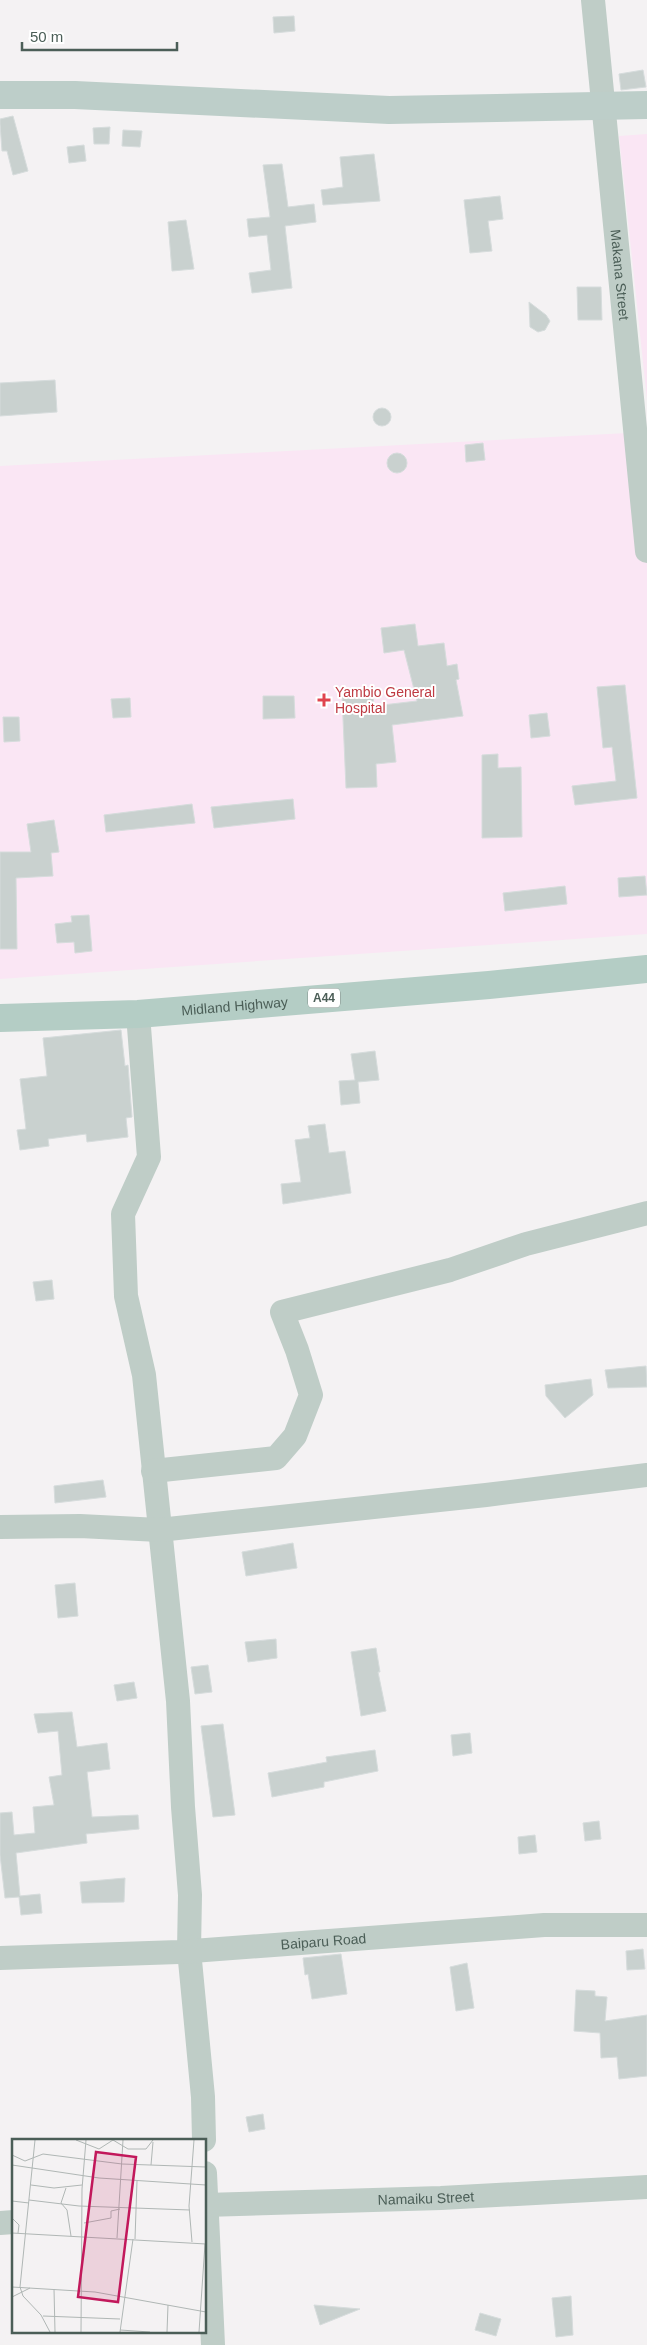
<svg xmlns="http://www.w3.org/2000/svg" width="647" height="2345" font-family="Helvetica,sans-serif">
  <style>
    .medical { fill: #fae6f4 }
    .building { fill: #c9d1cf; stroke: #d6dcdc }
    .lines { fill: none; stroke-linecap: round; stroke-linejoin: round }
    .street { stroke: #bfcdc7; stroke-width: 24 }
    .secondary { stroke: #bdcec9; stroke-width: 28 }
    .primary { stroke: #b4cdc5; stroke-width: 28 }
    .health-dot { fill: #e0444e; stroke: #fff; stroke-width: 2 }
    .labels { text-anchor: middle; stroke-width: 4; stroke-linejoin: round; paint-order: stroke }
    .shield { fill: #fff; stroke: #818e89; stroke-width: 1 }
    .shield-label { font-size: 12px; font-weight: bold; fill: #4b5e57 }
    .street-label { font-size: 14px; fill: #4b5e57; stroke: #fff }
    .health-label { font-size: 14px; fill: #be3a42; stroke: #fff; text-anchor: start }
    .inset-road { fill: none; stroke: #b0b7b5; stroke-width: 1 }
    .view { fill: #c2185b; fill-opacity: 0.15; stroke: #c2185b; stroke-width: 2.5 }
    .inset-edge { fill: none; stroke: #4b5e57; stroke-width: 2.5 }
  </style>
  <rect width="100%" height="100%" fill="#f4f2f3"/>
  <g class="medical">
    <path d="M647,134V400L619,136Z"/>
    <path d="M647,432V934L0,979V466Z"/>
  </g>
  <g class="building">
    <path d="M294,16L295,31L274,33L273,17Z"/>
    <path d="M643,70L646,87L621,90L619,74Z"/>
    <path d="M13,116L28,171L13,175L7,151H2L0,124V119Z"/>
    <path d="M110,127L109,144H94L93,128Z"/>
    <path d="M123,130L142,131L140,147L122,146Z"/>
    <path d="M84,145L86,161L69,163L67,147Z"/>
    <path d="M374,154L380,201L323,205L321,190L343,187L340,157Z"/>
    <path d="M282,164L288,207L314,204L316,222L285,226L292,288L252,293L249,273L271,270L267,235L249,237L247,219L270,217L263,165Z"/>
    <path d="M500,196L503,219L488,221L492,251L470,253L464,200Z"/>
    <path d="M186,220L194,269L172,271L168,222Z"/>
    <path d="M577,287H601L602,320H578Z"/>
    <path d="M529,302L546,315L550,321L545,330L538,332L530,327Z"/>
    <path d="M55,380L57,412L0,416V383Z"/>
    <circle cx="382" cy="417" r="9"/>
    <path d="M483,443L485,460L466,462L465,445Z"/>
    <circle cx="397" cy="463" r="10"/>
    <path d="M415,624L418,646L444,643L447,666L457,664L459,679L456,680L463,716L392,725L396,762L376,764L377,787L346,788L342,696L373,695L374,706L417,701L404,650L384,653L381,628Z"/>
    <path d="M625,685L637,798L575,805L572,786L616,781L612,747L603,748L597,687Z"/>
    <path d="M263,696H294L295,718L263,719Z"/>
    <path d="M130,698L131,717L113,718L111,699Z"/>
    <path d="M547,713L550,736L531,738L529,715Z"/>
    <path d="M3,717H19L20,741L4,742Z"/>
    <path d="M498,754V768L521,767L522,837L482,838V755Z"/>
    <path d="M293,799L295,819L214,828L211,807Z"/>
    <path d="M192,804L195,823L106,832L104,815Z"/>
    <path d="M54,820L59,852L51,853L53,876L16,878L17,949H0V852H31L27,824Z"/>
    <path d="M645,876L647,895L619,897L618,878Z"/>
    <path d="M565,886L567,904L505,911L503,893Z"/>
    <path d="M89,915L92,951L75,953L74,942L57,943L55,924L72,922L71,916Z"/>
    <path d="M121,1030L125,1066L128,1065L132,1117L126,1118L128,1137L87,1142L86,1134L48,1139L49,1146L20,1150L17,1130L26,1129L20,1079L47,1076L43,1038Z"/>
    <path d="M375,1051L379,1080L358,1082L360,1103L341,1105L339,1081L355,1080L351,1054Z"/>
    <path d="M325,1124L329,1153L345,1151L351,1193L283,1204L281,1184L301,1182L295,1140L310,1138L308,1126Z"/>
    <path d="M52,1280L54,1299L36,1301L33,1282Z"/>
    <path d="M646,1366L647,1387L608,1388L605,1370Z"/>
    <path d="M591,1379L593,1395L565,1418L546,1396L545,1385Z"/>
    <path d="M103,1480L106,1497L55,1503L54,1486Z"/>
    <path d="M293,1543L297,1568L246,1576L242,1552Z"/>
    <path d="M75,1583L78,1616L58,1618L55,1585Z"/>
    <path d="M276,1639L277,1658L248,1662L245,1642Z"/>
    <path d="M376,1648L380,1672H378L386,1711L361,1716L351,1652Z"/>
    <path d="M208,1665L212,1692L195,1694L191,1667Z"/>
    <path d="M134,1682L137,1698L117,1701L114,1685Z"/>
    <path d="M72,1712L77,1747L107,1743L110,1769L87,1772L92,1817L138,1815L139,1829L86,1834L87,1843L16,1853L20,1896L40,1894L42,1913L21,1915L19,1897L5,1898L0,1855V1813L12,1812L14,1835L35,1833L33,1807L54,1805L49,1777L62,1775L58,1731L38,1733L34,1714Z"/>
    <path d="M223,1724L235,1815L213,1817L201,1726Z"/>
    <path d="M470,1733L472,1753L453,1756L451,1735Z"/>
    <path d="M375,1750L378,1771L324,1782V1787L272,1797L268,1773L327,1762L326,1757Z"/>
    <path d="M599,1821L601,1839L585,1841L583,1823Z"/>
    <path d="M535,1835L537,1852L519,1854L518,1837Z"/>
    <path d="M125,1878L124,1902L82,1903L80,1882Z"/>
    <path d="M643,1949L645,1969L627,1970L626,1951Z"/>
    <path d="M341,1954L347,1994L312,1999L308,1974L305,1975L303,1958Z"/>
    <path d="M467,1963L474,2008L456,2011L450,1967Z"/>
    <path d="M576,1990L595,1991V1996L607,1997L605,2021L647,2015V2076L619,2079L617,2057L601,2058L600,2033L574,2031Z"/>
    <path d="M263,2114L265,2129L249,2132L246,2117Z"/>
    <path d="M571,2296L573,2335L556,2337L552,2298Z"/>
    <path d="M314,2305L360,2309L320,2325Z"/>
    <path d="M480,2313L501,2319L496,2336L475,2330Z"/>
  </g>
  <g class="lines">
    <g class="street">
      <path id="s1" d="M593,0L647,551"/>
      <path d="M138,1014L149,1157L123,1214L126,1296L144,1375L178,1701L183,1807L190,1895L189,1950L203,2097L204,2140"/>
      <path d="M153,1471L276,1458L295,1436L311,1395L297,1350L282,1312L450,1270L526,1244L647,1213"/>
      <path d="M0,1527L80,1526L159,1530L486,1495L647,1475"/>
      <path id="s2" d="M0,1958L179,1952L544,1925H647"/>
      <path d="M205,2173L213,2345"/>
      <path id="s3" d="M205,2205L441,2198L647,2187"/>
      <path d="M0,2223L14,2222"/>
    </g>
    <path class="secondary" d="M0,95H75L389,110L647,105"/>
    <path class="primary" id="s4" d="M0,1018L138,1014L489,985L647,969"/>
  </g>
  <path class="health-dot" d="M321.5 692.5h5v5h5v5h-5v5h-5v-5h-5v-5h5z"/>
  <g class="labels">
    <rect class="shield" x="308" y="988.5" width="32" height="19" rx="4"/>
    <g class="shield-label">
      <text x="324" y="1002">A44</text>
    </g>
    <g class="street-label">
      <text dy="5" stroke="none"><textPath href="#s1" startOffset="276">Makana Street</textPath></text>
      <text dy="5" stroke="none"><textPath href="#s4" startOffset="235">Midland Highway</textPath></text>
      <text dy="5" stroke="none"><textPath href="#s2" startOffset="324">Baiparu Road</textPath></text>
      <text dy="5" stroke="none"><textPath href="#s3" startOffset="221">Namaiku Street</textPath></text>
    </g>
    <g class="health-label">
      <text x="335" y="697">Yambio General<tspan x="335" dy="16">Hospital</tspan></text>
    </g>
  </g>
  <g transform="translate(12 2139)">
    <rect width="194" height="194" fill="#f4f2f3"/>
    <path class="inset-road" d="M64,1L87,10L101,1L116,10H134L141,1M0,16L13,22L31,15L110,25L194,28M0,26L87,39L194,46M139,26L141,3M19,46L42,49L70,46M54,49L49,64L55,71L59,97M17,61L67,67L178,71M0,62L17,64M0,79L7,86L6,94M72,84L99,79V72L108,70M0,94L194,105M105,99L111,1M123,100L125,42M180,103L177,67L182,1M0,148L83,153L194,173M8,148L23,1M8,148L11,157L29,176L38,193M42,150L43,193M0,158L18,149M31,177L108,180M108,191L138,193M69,193L70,50L74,1M108,193L121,100M155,193L156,166M187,193L193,105"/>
    <path class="view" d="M84,13L124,18L106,163L66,158Z"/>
    <rect width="194" height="194" class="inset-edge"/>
  </g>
  <path d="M22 42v8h155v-8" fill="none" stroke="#4b5e57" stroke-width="2.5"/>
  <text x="30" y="42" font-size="15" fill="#4b5e57" stroke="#ffffff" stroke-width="4" paint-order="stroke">50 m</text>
</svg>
